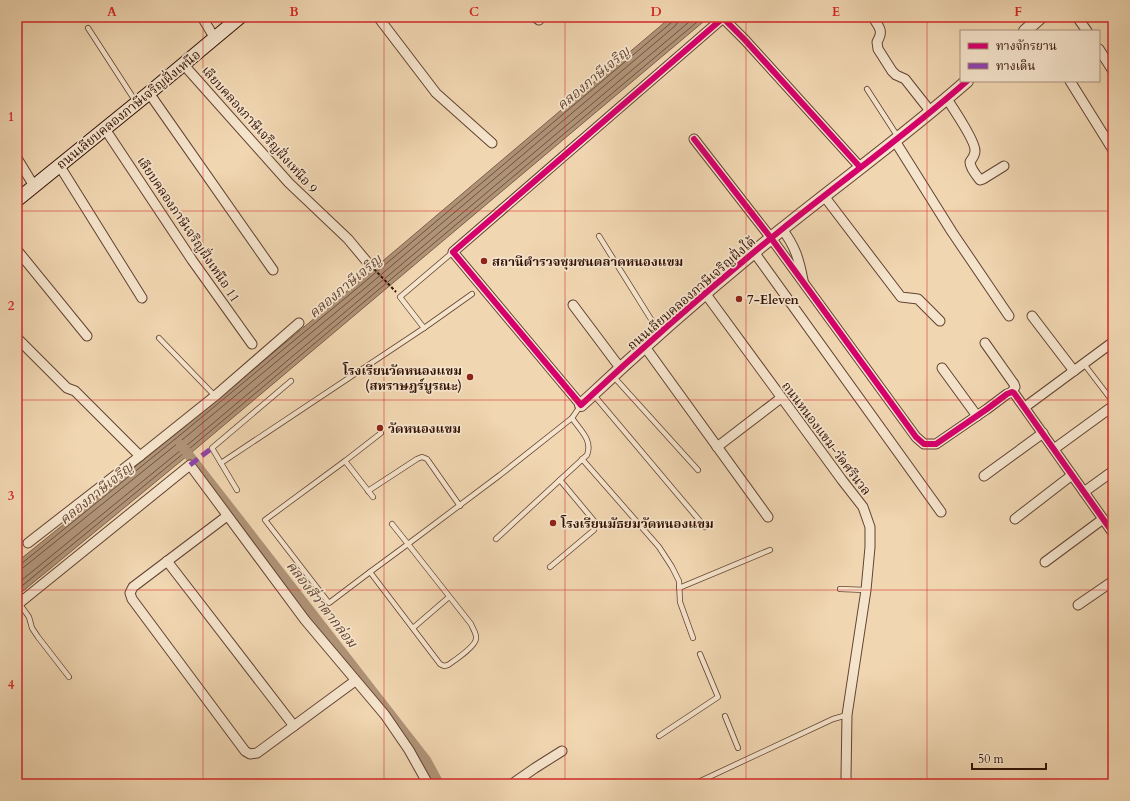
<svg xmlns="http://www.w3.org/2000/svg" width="1130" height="801" font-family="Cardo,'Noto Serif Thai',serif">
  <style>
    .water { fill: #af9377; stroke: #7d5f4a }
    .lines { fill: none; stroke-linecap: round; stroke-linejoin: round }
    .shore { stroke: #70523e; stroke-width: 1 }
    .canal { stroke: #af9377; stroke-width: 10 }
    .service-casing { stroke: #624231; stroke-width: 6 }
    .minor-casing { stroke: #624231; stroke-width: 11 }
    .tertiary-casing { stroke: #624231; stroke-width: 14 }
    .secondary-casing { stroke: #321106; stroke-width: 15 }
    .path { stroke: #321106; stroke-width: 2; stroke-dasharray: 3 2; stroke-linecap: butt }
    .service { stroke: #f5e4cc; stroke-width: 4.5 }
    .minor { stroke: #f5e4cc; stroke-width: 9 }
    .tertiary { stroke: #f5e4cc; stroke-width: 12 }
    .secondary { stroke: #f5e4cc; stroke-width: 13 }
    .quiet { stroke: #8e44ad; stroke-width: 5; stroke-dasharray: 10 5; stroke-linecap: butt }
    .cycleway-casing { stroke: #f5e4cc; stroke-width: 8 }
    .cycleway { stroke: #d6006c; stroke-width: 6 }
    .grid { fill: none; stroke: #d62828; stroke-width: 1; stroke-opacity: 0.55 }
    .poi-dot { fill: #8f2418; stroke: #f5e4cc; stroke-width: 1.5 }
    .labels { text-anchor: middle; stroke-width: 3.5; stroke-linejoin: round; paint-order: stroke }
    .street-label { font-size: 13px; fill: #321106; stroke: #f5e4cc }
    .poi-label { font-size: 13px; font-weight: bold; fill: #321106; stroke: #f5e4cc; text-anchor: start }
    .water-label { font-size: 14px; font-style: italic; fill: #644533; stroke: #f5e4cc }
    .neatline { fill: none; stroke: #d62828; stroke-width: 1.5 }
    .grid-label { font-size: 13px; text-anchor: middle; font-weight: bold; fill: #d62828 }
  </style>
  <rect width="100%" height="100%" fill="#f0d6b1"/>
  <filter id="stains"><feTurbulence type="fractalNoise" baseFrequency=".005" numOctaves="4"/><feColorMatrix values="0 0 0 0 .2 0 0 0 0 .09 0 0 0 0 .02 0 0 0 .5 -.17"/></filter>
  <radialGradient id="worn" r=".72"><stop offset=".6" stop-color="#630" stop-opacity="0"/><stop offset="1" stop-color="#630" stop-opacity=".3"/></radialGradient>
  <path class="water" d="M671,17H709L198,447L17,596V562L183,428L358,282Z"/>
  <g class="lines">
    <g class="shore">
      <path d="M17,565L21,564L185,431L361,285L672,22L674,17"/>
      <path d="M17,570L24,567L188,435L364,289L675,26L678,22L679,17"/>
      <path d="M17,584L192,441L695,17"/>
      <path d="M17,590L195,444L703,17"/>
    </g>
    <path class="canal" d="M181,445L426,760L439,784"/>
    <g class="service-casing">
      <g id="service">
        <path d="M88,28L136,102"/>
        <path d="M867,89L898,137"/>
        <path d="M599,236L654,324L660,332"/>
        <path d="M424,328L472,294"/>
        <path d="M159,338L215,396"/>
        <path d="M1084,364L1113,402"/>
        <path d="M613,376L698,470"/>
        <path d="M593,394L705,527"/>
        <path d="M582,459L659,547L672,567L679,581L680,602L693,638"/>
        <path d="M345,461L381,433"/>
        <path d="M221,463L424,328L400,297L453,252"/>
        <path d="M237,490L212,448L291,381"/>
        <path d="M368,491L417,459L422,457L427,459L460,506"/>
        <path d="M392,524L408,544L500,475L572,418L581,405"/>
        <path d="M496,539L587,455C593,440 580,430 572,418"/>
        <path d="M408,544L471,624C473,629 477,634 476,639C475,647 455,660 448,665L444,666L440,664L370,572Z"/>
        <path d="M550,567L594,530L595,522L560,480"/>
        <path d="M370,572L329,603L265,520L345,461L373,497"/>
        <path d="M679,588L770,550"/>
        <path d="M840,589L866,590"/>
        <path d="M19,603L29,617L32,628L38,637L69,677"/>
        <path d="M413,628L449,597"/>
        <path d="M725,716L738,748"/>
        <path d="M659,736L718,697L700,654"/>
        <path d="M694,784L833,719L847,715"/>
      </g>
    </g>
    <g class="minor-casing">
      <g id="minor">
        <path d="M202,17L214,37"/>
        <path d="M378,17L436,93L492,143"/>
        <path d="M535,17L539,20"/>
        <path d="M873,17C879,28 884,30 877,42L878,49L892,71L896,75L905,79L931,112"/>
        <path d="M1077,17L1087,31"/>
        <path d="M1099,49L1113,71"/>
        <path d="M183,64L289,183L348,239L368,263"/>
        <path d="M1070,81L1113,150"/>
        <path d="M149,93L273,270"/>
        <path d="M947,99C953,108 976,142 975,151C975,155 972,159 970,162C970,168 976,175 980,180L983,179L1004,166"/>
        <path d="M105,129L192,260L252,344"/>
        <path d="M694,139L771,238L916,437L924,444H936L987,409L1007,394L1012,392L1014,393L1113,533"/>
        <path d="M895,141L952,232L1009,316"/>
        <path d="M17,158L34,186"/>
        <path d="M59,165L142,298"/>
        <path d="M824,196L901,297L918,299L940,321"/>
        <path d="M782,229C795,246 799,259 803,280"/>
        <path d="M17,250L87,336"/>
        <path d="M754,252L941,512"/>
        <path d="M705,293L842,480L863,507L870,527V547L866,590L847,715L846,777L847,784"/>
        <path d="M573,305L621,369"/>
        <path d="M1032,316L1074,371"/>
        <path d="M17,338L67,388L75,391L140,456"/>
        <path d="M985,343L1014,384L1015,387L1012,392"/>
        <path d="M645,347L768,517"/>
        <path d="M942,368L977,416"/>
        <path d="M581,405L453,252L723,18L745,40L860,167"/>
        <path d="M1025,407L1113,342"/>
        <path d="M717,447L781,398"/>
        <path d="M1054,449L1113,406"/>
        <path d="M984,476L1043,433"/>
        <path d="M1084,492L1113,471"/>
        <path d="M227,516L133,587L130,593L132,599L245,751L250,754L257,753L355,681"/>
        <path d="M1015,519L1072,475"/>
        <path d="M28,543L140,456L215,396L299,323"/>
        <path d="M167,561L294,726"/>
        <path d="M1045,562L1103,519"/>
        <path d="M17,605L190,465L305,620L385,715L409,750L428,784"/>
        <path d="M1078,605L1113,581"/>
        <path d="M512,784L535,768L562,751"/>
      </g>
    </g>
    <g class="tertiary-casing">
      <g id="tertiary">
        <path d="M1025,31L1041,17"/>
        <path d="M581,405C646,344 712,286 781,230C843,180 908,133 967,81"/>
      </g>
    </g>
    <g class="secondary-casing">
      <path id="secondary" d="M17,200L149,93L240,17"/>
    </g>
    <path class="path" d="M374,269L396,292"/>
    <use href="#service" class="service"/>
    <use href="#minor" class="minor"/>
    <use href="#tertiary" class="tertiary"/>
    <use href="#secondary" class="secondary"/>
    <path class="quiet" d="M190,465L212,448"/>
    <g class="cycleway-casing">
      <g id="cycleway">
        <path d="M694,139L771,238L916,437L924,444H936L987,409L1007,394L1012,392L1014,393L1113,533"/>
        <path d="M860,167L745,40L723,18L453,252L581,405C646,344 712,286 781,230C843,180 908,133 967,81"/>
      </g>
    </g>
    <use href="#cycleway" class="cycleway"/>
  </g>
  <path class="grid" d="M203,17V784M384,17V784M565,17V784M746,17V784M927,17V784M17,211H1113M17,400H1113M17,590H1113"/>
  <g class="poi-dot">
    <circle cx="484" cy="261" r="4"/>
    <circle cx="739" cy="299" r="4"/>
    <circle cx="470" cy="377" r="4"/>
    <circle cx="380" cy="428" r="4"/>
    <circle cx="553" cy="523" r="4"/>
  </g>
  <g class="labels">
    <g class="street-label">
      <text transform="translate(128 109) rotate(-39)" y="5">ถนนเลียบคลองภาษีเจริญฝั่งเหนือ</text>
      <text transform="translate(260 129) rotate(48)" y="5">เลียบคลองภาษีเจริญฝั่งเหนือ 9</text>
      <text transform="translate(189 229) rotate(56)" y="5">เลียบคลองภาษีเจริญฝั่งเหนือ 11</text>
      <text transform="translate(691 293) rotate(-41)" y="5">ถนนเลียบคลองภาษีเจริญฝั่งใต้</text>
      <text transform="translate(827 438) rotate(53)" y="5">ถนนหนองแขม-วัดศรีนวล</text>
    </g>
    <g class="poi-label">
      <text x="492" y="266">สถานีตำรวจชุมชนตลาดหนองแขม</text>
      <text x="747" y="304">7-Eleven</text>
      <text x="462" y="375" text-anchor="end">โรงเรียนวัดหนองแขม<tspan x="462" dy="15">(สหราษฎร์บูรณะ)</tspan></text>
      <text x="388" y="433">วัดหนองแขม</text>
      <text x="561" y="528">โรงเรียนมัธยมวัดหนองแขม</text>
    </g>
    <g class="water-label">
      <text transform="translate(593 78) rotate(-40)" y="5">คลองภาษีเจริญ</text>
      <text transform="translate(345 286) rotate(-40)" y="5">คลองภาษีเจริญ</text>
      <text transform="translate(96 493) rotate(-39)" y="5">คลองภาษีเจริญ</text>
      <text transform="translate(322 604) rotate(52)" y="5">คลองสี่วาตากล่อม</text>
    </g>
  </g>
  <rect width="1130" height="801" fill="none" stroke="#f0d6b1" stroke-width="44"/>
  <rect x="960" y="30" width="140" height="52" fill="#f5e4cc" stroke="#a7907d"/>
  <rect x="968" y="43" width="20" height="6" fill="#d6006c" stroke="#a7907d"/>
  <text x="996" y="50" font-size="12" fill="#321106">ทางจักรยาน</text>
  <rect x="968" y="63" width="20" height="6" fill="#8e44ad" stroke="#a7907d"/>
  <text x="996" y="70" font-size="12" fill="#321106">ทางเดิน</text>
  <path d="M972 763v6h74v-6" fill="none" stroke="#321106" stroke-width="2"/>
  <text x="978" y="763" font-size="12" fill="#321106" stroke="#f5e4cc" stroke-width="3" paint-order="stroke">50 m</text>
  <rect x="22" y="22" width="1086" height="757" class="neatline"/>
  <g class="grid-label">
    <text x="112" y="16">A</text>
    <text x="294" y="16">B</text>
    <text x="474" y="16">C</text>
    <text x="656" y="16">D</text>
    <text x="836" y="16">E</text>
    <text x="1018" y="16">F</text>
    <text x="11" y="121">1</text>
    <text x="11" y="310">2</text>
    <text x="11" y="500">3</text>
    <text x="11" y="689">4</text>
  </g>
  <rect width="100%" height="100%" filter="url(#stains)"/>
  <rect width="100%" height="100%" fill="url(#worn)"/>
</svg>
